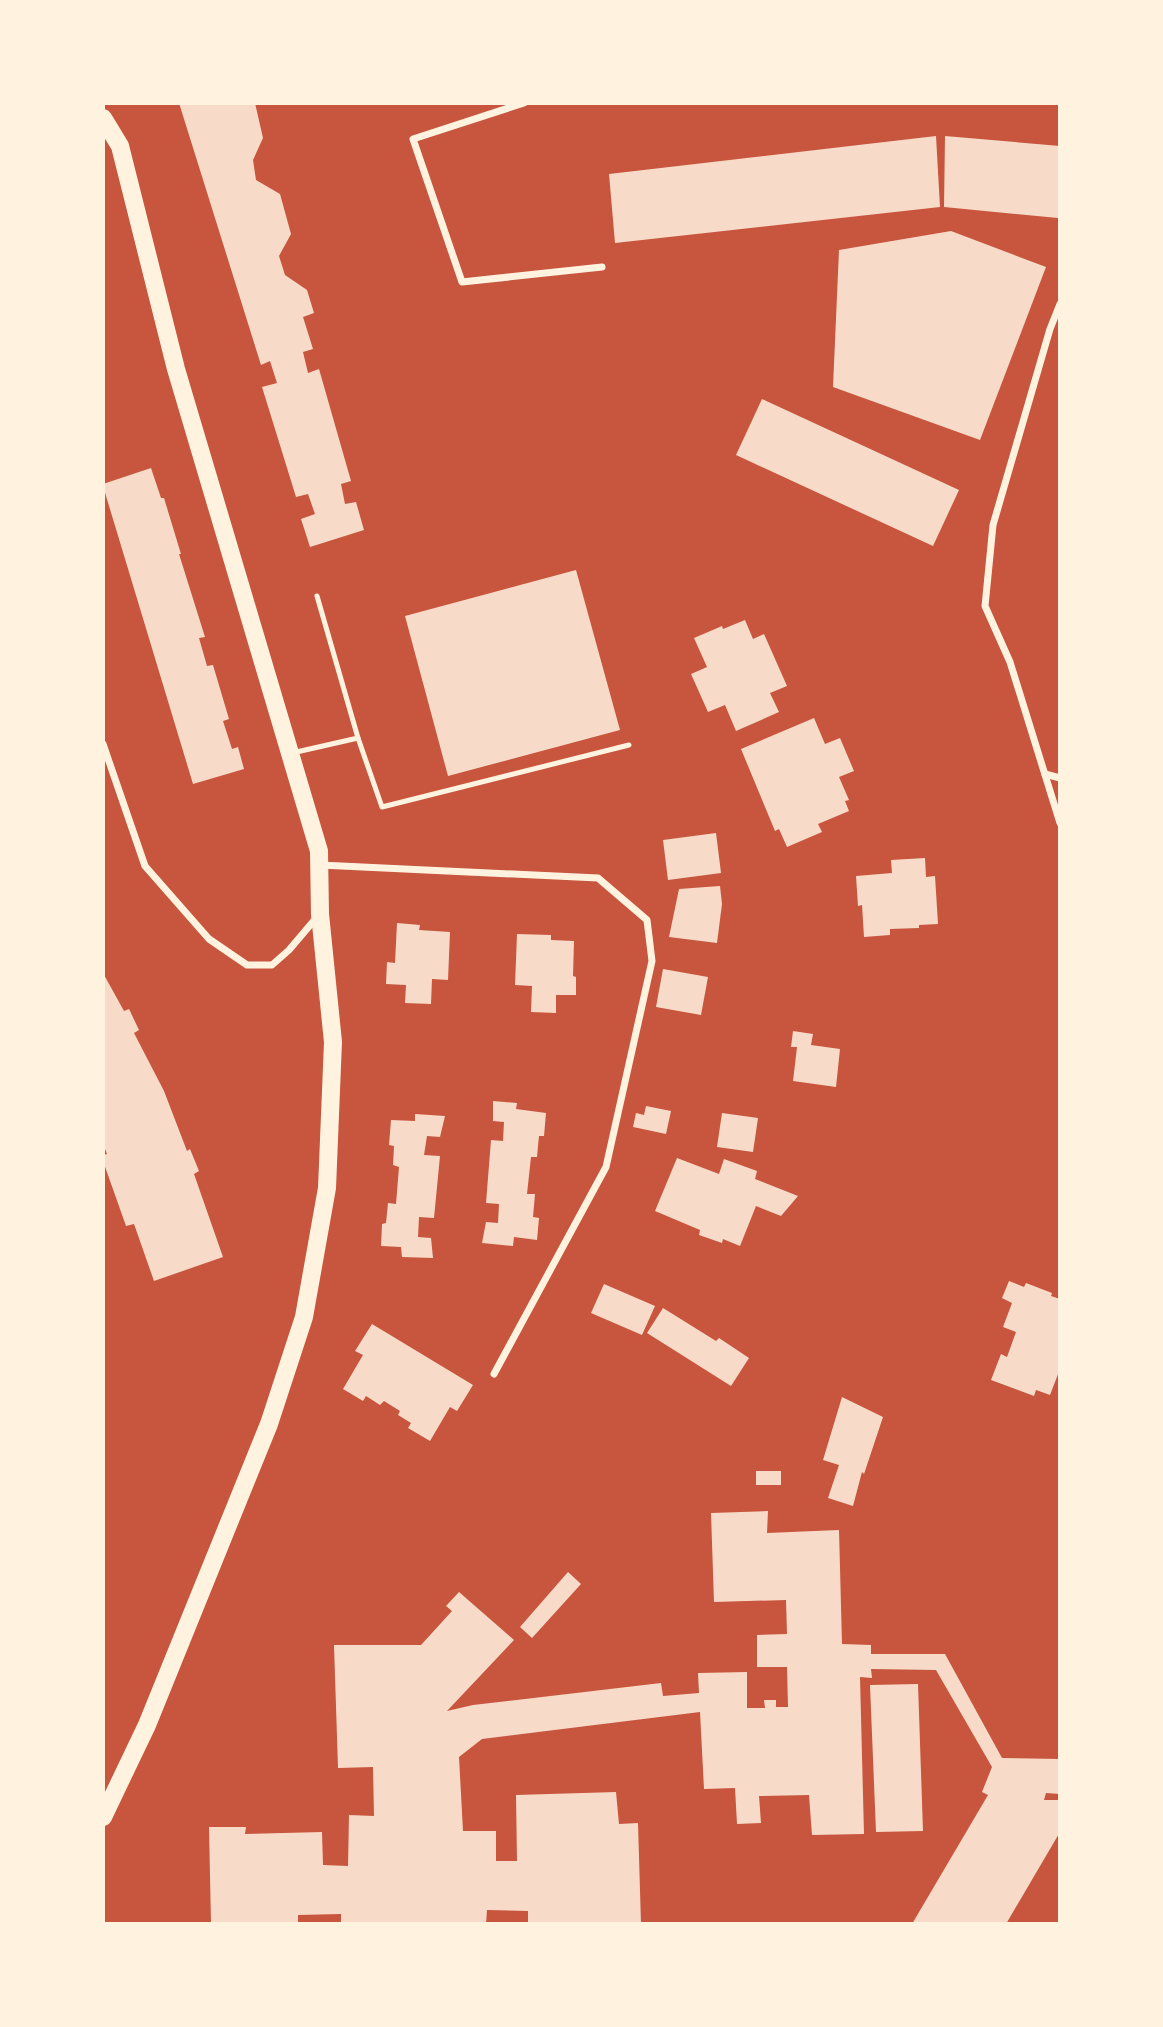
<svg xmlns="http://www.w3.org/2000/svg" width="1163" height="2027" font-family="'Roboto Condensed',sans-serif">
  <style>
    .building { fill: #f7dbc8 }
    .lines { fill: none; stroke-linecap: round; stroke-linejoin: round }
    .service { stroke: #fff3e0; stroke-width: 5 }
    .minor { stroke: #fff3e0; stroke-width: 7 }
    .primary { stroke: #fff3e0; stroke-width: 18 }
  </style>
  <rect width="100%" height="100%" fill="#c8553d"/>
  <g class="building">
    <path d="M179,103H255L263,138L253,160L256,180L280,194L291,234L279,256L285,275L307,290L314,313L303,317L313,349L303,352L308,373L319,369L351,481L341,484L345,504L356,502L364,530L310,547L301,519L315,514L308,494L296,497L262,387L277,383L270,361L261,365Z"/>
    <path d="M936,136L940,207L615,243L609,174Z"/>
    <path d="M945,136L1060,146L1058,218L944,207Z"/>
    <path d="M951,231L1046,267L980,440L833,387L839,250Z"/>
    <path d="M762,399L959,490L933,546L736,455Z"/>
    <path d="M151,468L161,498H164L181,554H179L205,637L199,638L207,666L213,665L229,719L223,721L232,749L238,747L244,769L193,784L103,486V484Z"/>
    <path d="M576,570L620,730L448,776L405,616Z"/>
    <path d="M745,620L753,639L764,634L787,686L770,693L779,712L736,731L725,705L708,712L691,674L707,667L694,638L722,626L723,629Z"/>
    <path d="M814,718L825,744L840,738L854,771L839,777L849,800L845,801L849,811L818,824L822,832L787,847L779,829L775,831L741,749Z"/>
    <path d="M716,833L721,873L668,880L663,840Z"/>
    <path d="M925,858L926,877L935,876L938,924L919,925V928L890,929V935L864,937L862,905L858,906L856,876L892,873L891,860Z"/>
    <path d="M720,886L722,904L717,943L669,937L679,889Z"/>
    <path d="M397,923L420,925L419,930L450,932L448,980L432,979L431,1004L405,1003L406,985L386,984L387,962L395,963Z"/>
    <path d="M517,934L551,935V940L574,941L573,976L576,977V995H556V1013L531,1012L532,986L515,985Z"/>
    <path d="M663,969L708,977L701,1015L656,1007Z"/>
    <path d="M103,973L124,1011L129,1009L139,1030L134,1033L164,1091L187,1151L190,1149L199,1171L194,1174L223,1257L154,1281L134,1224L126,1226L103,1161V1155L107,1154L103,1144Z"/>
    <path d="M793,1031L813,1034L811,1045L840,1049L836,1087L793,1081L797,1047H791Z"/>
    <path d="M493,1101L517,1103L516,1109L546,1113L544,1136H539L537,1157H531L527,1194H535L533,1217L539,1218L537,1240L514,1237L513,1246L482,1243L486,1222L498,1223L499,1204L486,1203L491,1140L503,1141L504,1122L493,1121Z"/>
    <path d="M646,1106L671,1111L666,1134L633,1127L636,1113L644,1115Z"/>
    <path d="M722,1113L758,1118L753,1152L717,1147Z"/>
    <path d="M415,1114L445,1116L440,1137L427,1136L424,1155L440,1156L434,1218L419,1217L418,1237L431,1238L433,1258L402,1257L401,1247L381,1246L382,1224L386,1223L388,1203L396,1204L399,1167L393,1165L394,1146L389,1145L391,1120L415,1121Z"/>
    <path d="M677,1158L719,1174L724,1159L757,1171L755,1179L798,1196L781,1216L756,1206L740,1246L723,1239L722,1243L699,1235L700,1230L655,1211Z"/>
    <path d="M1009,1281L1024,1287L1026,1283L1052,1293L1051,1296L1060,1299V1369L1050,1395L1036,1390L1034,1396L991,1380L1001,1354L1007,1357L1016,1332L1003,1327L1012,1303L1002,1298Z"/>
    <path d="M604,1284L655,1306L642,1335L591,1313Z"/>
    <path d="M663,1308L716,1341L719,1338L749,1358L731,1386L647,1333Z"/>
    <path d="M372,1324L473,1385L457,1411L450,1407L430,1441L408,1428L411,1423L398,1415L400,1411L384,1401L380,1405L366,1396L363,1401L343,1389L363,1355L355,1351Z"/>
    <path d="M842,1397L883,1417L864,1474L862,1472L853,1506L828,1498L839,1465L823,1460Z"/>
    <rect x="756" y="1471" width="25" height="14"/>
    <path d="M768,1511L767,1533L839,1530L842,1644L871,1645V1654H945L1002,1758L1060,1759V1794L1046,1793L1044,1800H1060V1832L1006,1924H912L988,1795L982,1792L992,1767L936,1670L871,1669L872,1678L860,1677L864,1834L812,1835L809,1795L759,1796L761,1823L737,1824L735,1788L704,1789L700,1712L482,1739L459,1757L463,1831H496V1861H517L516,1795L616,1792L619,1824L638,1823L641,1924H528V1911L487,1910L486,1924H341V1914L298,1915V1924H211L209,1827H246L245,1834L322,1832L323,1865L348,1866L349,1815L374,1816L373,1767L338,1768L334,1645H421L452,1611L446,1606L459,1592L514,1640L447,1711L473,1705L661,1683L663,1696L699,1693L698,1673L747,1672V1708H765L764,1700H776V1707H788L787,1667H757V1635L787,1634L786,1600L714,1602L711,1513Z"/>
    <path d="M568,1572L581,1584L532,1638L520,1627Z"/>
    <path d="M918,1684L923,1831L876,1832L870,1685Z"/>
  </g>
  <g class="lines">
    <g class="service">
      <path d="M358,738L382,807L629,745"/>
      <path d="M292,753L358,738L317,596"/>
    </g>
    <g class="minor">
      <path d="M524,103L413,139L462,282L602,267"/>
      <path d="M1060,304L1050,329L993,525L985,606L1010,662L1060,823"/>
      <path d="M103,744L145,866L209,939L247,965H272L289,950L317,917"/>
      <path d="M1045,774L1060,778"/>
      <path d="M320,865L598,878L647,920L652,961L606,1167L494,1374"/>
    </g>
    <path class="primary" d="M103,118L120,146L176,369L319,851L320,914L333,1042L327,1188L304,1317L269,1424L147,1725L103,1817"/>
  </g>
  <rect width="1163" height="2027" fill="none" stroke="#fff3e0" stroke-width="210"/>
</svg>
